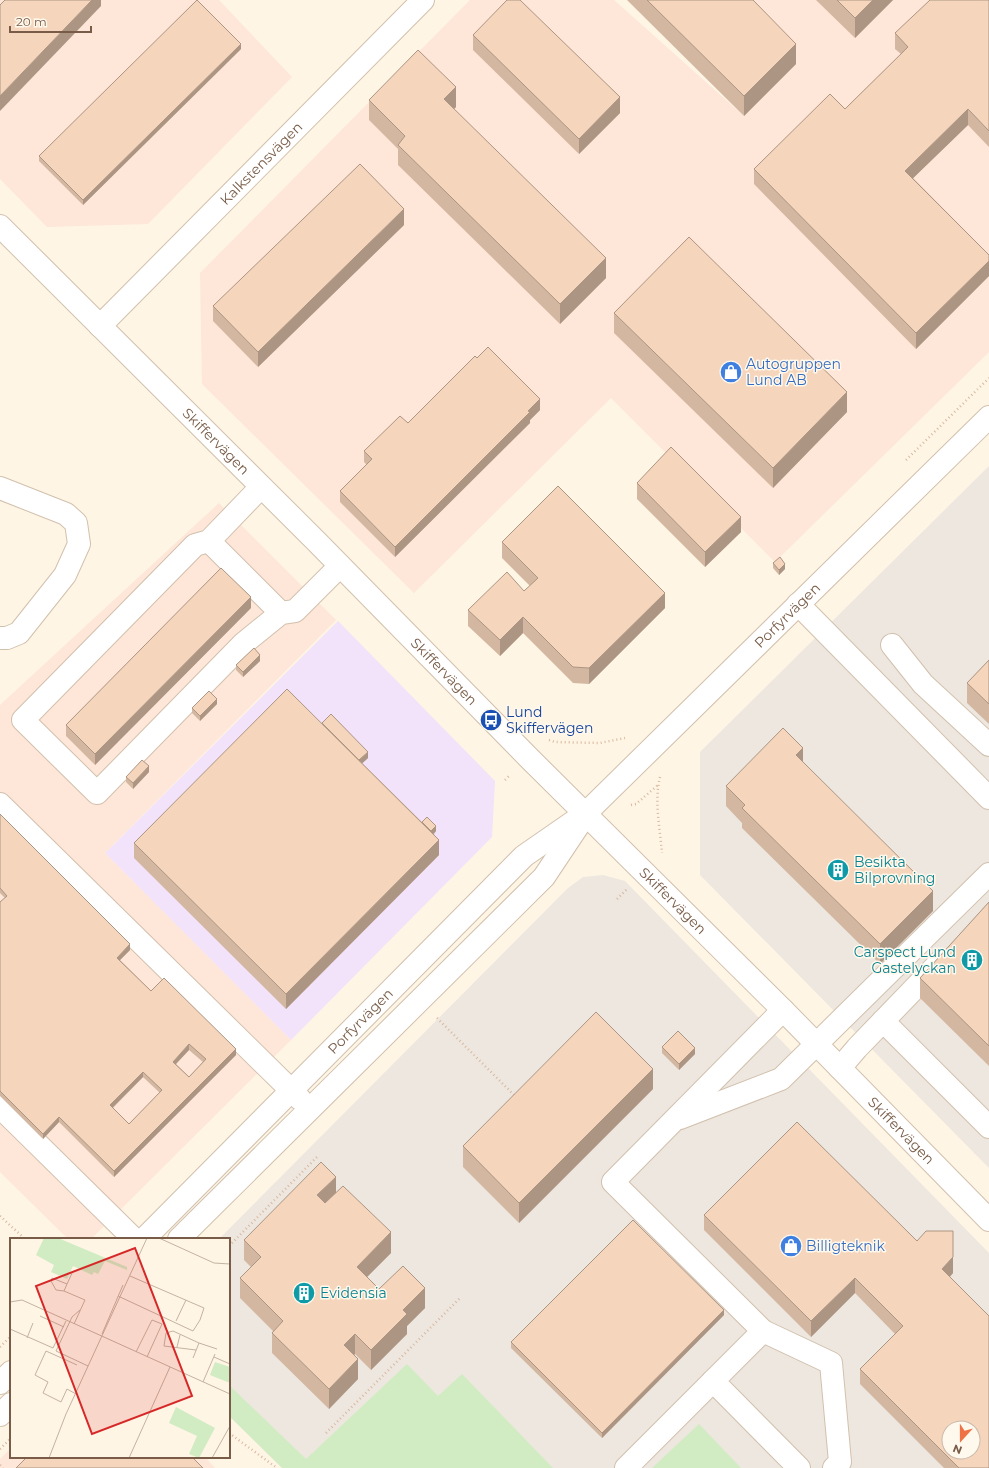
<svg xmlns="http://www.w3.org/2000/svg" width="989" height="1468" font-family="Montserrat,sans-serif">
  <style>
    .commercial { fill: #fee6d8 }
    .industrial { fill: #ede7df; fill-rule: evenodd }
    .education { fill: #f2e2fa }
    .green { fill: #d1ecc2 }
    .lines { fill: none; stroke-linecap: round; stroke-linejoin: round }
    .minor-casing { stroke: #d2c0ad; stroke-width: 24 }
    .path { stroke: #dab89e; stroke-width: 2.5; stroke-dasharray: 1 3; stroke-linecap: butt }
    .minor { stroke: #fff; stroke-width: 22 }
    .wall { fill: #d3b7a1; fill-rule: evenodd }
    .shaded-wall { fill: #ac9583 }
    .building { fill: #f5d5bb; stroke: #ac9583; fill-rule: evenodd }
    .labels { text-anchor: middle; stroke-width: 3; stroke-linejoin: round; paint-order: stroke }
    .street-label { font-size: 14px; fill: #785c48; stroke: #fff9ed }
    .shop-label { font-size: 14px; fill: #366cbe; stroke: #fff9ed; text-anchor: start }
    .transit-label { font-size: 14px; fill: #164399; stroke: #fff9ed; text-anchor: start }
    .culture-label { font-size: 14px; fill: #0d838f; stroke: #fff9ed; text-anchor: start }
    .inset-road { fill: none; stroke: #c4b3a1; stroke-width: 1 }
    .view { fill: #d62828; fill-opacity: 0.15; stroke: #d62828; stroke-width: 2 }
    .inset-edge { fill: none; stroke: #785c48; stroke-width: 2 }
  </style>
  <rect width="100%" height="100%" fill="#fef5e5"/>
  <g class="commercial">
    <path d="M0,0H219L292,77L148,224L47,227L0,179Z"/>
    <path d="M470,0H614L744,116L733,0H989V352L775,562L611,398L414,593L202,384L200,273Z"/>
    <path d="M219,503L336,620L105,853L291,1040L91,1239H68L0,1172V705Z"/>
    <path d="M11,1448V1457H205L215,1468H0V1459Z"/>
  </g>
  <g class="industrial">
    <path d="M989,466V1168L700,875V752Z"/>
    <path d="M603,875L625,881L989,1253V1468H296L229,1401V1239H219L568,888L583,877ZM949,1428H973V1452H949Z"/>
  </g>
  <path class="education" d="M338,621L495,781L492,837L291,1040L105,853Z"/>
  <g class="green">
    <path d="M407,1364L438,1396L462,1374L553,1468H282L229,1416V1385L306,1459Z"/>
    <path d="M699,1424L741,1468H652Z"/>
  </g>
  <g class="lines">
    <g class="minor-casing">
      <g id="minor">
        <path id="s1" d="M0,226L317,542L528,757L783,1010L989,1220"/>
        <path id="s2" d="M100,326L423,0"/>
        <path d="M261,487L209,541L195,545L23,720L97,793L244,643L281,613L295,611L340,566"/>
        <path d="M0,488L66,514L76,523L79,544L65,575L19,633L7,638H0"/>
        <path d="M209,541L281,613"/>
        <path d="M798,604L989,798"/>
        <path d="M892,645L923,684L989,745"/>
        <path d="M0,804L300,1099"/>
        <path d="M783,1010L613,1182L763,1331L831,1363L840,1462L834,1468"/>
        <path d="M883,1021L989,1127"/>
        <path d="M840,1068L857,1048L941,961"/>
        <path d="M0,1107L134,1239"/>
        <path d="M680,1118L781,1079L989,874"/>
        <path id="s3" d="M144,1239L524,856L586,813L989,417"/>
        <path d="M179,1239L544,877L580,823"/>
        <path d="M763,1331L713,1381L799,1468"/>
        <path d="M0,1383L11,1372"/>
        <path d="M0,1415L11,1404"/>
        <path d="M626,1468L713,1381"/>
      </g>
    </g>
    <g class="path">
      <path d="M906,460L989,378"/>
      <path d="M549,740L555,742L600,743L625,738"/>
      <path d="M660,777C654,801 660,828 662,853"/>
      <path d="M505,780L510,775"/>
      <path d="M631,805L636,804L658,785"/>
      <path d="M617,899L627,889"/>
      <path d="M437,1018L516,1097"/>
      <path d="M0,1216L25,1239"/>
      <path d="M229,1246L319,1155"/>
      <path d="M0,1347L11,1336"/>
      <path d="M229,1433L277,1468"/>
      <path d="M326,1433L460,1298"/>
      <path d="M0,1449L11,1438"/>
      <path d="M0,1465L3,1468"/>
    </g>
    <use href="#minor" class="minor"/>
  </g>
  <g class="wall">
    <path d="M627,0H753L796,64L744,116Z"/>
    <path d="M816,0H893L855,38Z"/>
    <path d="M989,0V147L968,125L913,178L989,255V276L916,349L754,184V169L845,109L901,54L895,49V33Z"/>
    <path d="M473,35L620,113L579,154L473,50Z"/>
    <path d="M241,49L83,205L39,161V156Z"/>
    <path d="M369,100L456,107L454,109L606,278L560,324L398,165V149L369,120Z"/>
    <path d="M404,225L258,367L213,321V306Z"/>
    <path d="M614,313L847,412L773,488L614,333Z"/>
    <path d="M540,410L530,420V423L395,557L340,502V491L367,465L364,462V451L408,423Z"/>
    <path d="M637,483L741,532L705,567L637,499Z"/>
    <path d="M502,542L665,608L589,684L573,683L523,633L500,656L468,626V610L524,591L530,586L502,558Z"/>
    <path d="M773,563L785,569L779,575L773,568Z"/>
    <path d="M251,608L95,765L66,736V725Z"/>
    <path d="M989,660V724L967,703V683Z"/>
    <path d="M260,661L243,677L236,670V665Z"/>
    <path d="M217,704L200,721L192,713V708Z"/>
    <path d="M322,723L368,758L362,763L422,822L436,831L434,834L439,855L286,1009L134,858V843Z"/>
    <path d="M803,762L933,911L880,964L742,828V823L726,806V786Z"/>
    <path d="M149,772L133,789L126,782V777Z"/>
    <path d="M0,814L130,950L120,960L151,991L236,1055L114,1177L59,1122L43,1139L0,1096V902L5,898L0,893ZM189,1050L203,1062L189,1077L176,1064ZM143,1077L160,1093L129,1124L113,1108Z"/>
    <path d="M989,902V1066L920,998V978Z"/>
    <path d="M662,1047L695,1054L679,1070L662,1053Z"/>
    <path d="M653,1089L519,1223L463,1167V1146Z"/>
    <path d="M336,1193L391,1253L367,1277L379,1289L425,1308L407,1326V1334L371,1370L355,1354L354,1355L358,1379L329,1409L272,1353V1333L273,1331L240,1298V1278L251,1267L244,1260V1240Z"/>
    <path d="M704,1215L917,1241L953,1273L950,1277L989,1468H944L860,1384V1369L895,1334L855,1293L811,1337L704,1230Z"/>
    <path d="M724,1315L602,1438L511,1348V1342Z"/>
  </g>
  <g class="shaded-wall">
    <path d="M92,0H101V6L0,111V96Z"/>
    <path d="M873,0H893L855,38V18Z"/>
    <path d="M241,44V49L83,205V200Z"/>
    <path d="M796,44V64L744,116V96Z"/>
    <path d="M456,87V107L444,119V99Z"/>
    <path d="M620,97V113L579,154V139Z"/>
    <path d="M968,109V125L905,186V171Z"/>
    <path d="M404,209V225L258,367V352Z"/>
    <path d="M606,258V278L560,324V304Z"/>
    <path d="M989,261V276L916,349V333Z"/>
    <path d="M847,392V412L773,488V468Z"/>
    <path d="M540,399V410L530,420V423L395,557V547Z"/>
    <path d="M741,517V532L705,567V552Z"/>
    <path d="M785,564V569L779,575V570Z"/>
    <path d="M665,593V608L589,684V668Z"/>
    <path d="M251,597V608L95,765V754Z"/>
    <path d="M523,617V633L500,656V640Z"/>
    <path d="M260,655V661L243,677V672Z"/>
    <path d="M217,699V704L200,721V716Z"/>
    <path d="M803,748V768L796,755Z"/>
    <path d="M368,752V758L354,771V765Z"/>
    <path d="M149,766V772L133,789V783Z"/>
    <path d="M436,826V831L426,842V836Z"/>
    <path d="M439,840V855L286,1009V994Z"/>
    <path d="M933,891V911L880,964V944Z"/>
    <path d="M130,944V950L117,963V958Z"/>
    <path d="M189,1044V1050L173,1067V1062Z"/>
    <path d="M695,1048V1054L679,1070V1064Z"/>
    <path d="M236,1049V1055L114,1177V1171Z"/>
    <path d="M653,1069V1089L519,1223V1203Z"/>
    <path d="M143,1072V1077L110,1110V1105Z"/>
    <path d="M59,1117V1122L43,1139V1134Z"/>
    <path d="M336,1177V1197L317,1215V1195Z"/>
    <path d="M953,1231V1273L942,1285V1269Z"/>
    <path d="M391,1232V1253L357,1287V1267Z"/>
    <path d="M855,1278V1293L811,1337V1321Z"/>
    <path d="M425,1288V1308L407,1326V1334L371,1370V1350L403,1310Z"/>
    <path d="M724,1310V1315L602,1438V1433Z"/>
    <path d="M355,1334V1354L344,1365V1345Z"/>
    <path d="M358,1359V1379L329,1409V1389Z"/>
  </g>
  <g class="building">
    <path d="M5,0H92L0,96V5Z"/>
    <path d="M197,0L241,44L83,200L39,156Z"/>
    <path d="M507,0H520L620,97L579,139L473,35Z"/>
    <path d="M647,0H753L796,44L744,96Z"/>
    <path d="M837,0H873L855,18Z"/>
    <path d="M930,0H989V131L968,109L905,171L989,255V261L916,333L754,169L830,94L845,109L908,47L895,33Z"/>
    <path d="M418,50L456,87L444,99L606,258L560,304L398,145L405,136L369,100Z"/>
    <path d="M360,164L404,209L258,352L213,306Z"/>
    <path d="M689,237L847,392L773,468L614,313Z"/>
    <path d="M488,347L540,399L528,411L530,412L395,547L340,491L372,459L364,451L400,416L408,423L475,356L477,358Z"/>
    <path d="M671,447L741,517L705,552L637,483Z"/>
    <path d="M558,486L665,593L589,668L573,667L523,617L500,640L468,610L507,572L524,591L538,578L502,542Z"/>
    <path d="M780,557L785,564L779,570L773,563Z"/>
    <path d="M221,568L251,597L95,754L66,725Z"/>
    <path d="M254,648L260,655L243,672L236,665Z"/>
    <path d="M989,660V704L967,683Z"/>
    <path d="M287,689L439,840L286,994L134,843Z"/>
    <path d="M209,691L217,699L200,716L192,708Z"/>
    <path d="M331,714L368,752L359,760L322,723Z"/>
    <path d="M783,728L803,748L796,755L933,891L880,944L742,808L745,805L726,786Z"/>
    <path d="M142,760L149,766L133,783L126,777Z"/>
    <path d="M0,814L130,944L117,958L151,991L164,978L236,1049L114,1171L59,1117L43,1134L0,1091V902L7,896L0,888ZM189,1044L206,1059L189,1077L173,1062ZM143,1072L162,1090L129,1124L110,1105Z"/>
    <path d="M427,817L436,826L431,831L422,822Z"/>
    <path d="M989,902V1046L920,978Z"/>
    <path d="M596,1012L653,1069L519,1203L463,1146Z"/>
    <path d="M678,1031L695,1048L679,1064L662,1047Z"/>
    <path d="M797,1122L917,1241L926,1231H953V1257L942,1269L989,1316V1468H959L860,1369L903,1326L855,1278L811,1321L704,1215ZM949,1428H973V1452H949Z"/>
    <path d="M321,1162L336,1177L317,1195L325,1203L343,1186L391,1232L357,1267L379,1289L403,1266L425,1288L403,1310L407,1314L371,1350L355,1334L344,1345L358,1359L329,1389L272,1333L283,1321L240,1278L261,1257L244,1240Z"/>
    <path d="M633,1220L724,1310L602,1433L511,1342Z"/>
    <path d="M27,1457H192L203,1468H16Z"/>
  </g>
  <defs>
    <g id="shop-disc" transform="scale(1.15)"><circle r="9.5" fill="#3f7fe0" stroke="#fff9ed"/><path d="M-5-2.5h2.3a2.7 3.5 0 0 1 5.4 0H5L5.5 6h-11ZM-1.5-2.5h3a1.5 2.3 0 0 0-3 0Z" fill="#fff"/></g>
    <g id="bus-disc" transform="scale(1.15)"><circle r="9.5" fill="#1a4fb4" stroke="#fff9ed"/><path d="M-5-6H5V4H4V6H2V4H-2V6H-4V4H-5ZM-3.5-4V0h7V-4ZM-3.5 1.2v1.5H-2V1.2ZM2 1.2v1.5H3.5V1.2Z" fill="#fff"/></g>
    <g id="building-disc" transform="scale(1.15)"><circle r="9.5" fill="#0f9aa8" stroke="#fff9ed"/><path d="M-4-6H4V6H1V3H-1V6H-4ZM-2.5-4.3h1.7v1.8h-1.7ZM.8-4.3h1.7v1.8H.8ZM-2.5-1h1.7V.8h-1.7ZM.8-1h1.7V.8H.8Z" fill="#fff"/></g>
  </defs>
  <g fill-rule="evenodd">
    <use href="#shop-disc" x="731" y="372"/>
    <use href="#bus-disc" x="491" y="720"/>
    <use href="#building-disc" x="838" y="870"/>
    <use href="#building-disc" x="972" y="960"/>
    <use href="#shop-disc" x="791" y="1246"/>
    <use href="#building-disc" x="304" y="1293"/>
  </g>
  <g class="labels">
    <g class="street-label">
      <text dy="5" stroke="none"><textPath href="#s2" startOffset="229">Kalkstensvägen</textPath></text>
      <text dy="5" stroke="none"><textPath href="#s1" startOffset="305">Skiffervägen</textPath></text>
      <text dy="5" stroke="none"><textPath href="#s3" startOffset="897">Porfyrvägen</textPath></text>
      <text dy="5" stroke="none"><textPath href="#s1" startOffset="629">Skiffervägen</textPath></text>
      <text dy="5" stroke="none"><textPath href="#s1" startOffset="953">Skiffervägen</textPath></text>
      <text dy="5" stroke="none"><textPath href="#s3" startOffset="307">Porfyrvägen</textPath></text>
      <text dy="5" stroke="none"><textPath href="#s1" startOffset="1277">Skiffervägen</textPath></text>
    </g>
    <g class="shop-label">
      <text x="746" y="369">Autogruppen<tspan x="746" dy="16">Lund AB</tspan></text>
      <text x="806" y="1251">Billigteknik</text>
    </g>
    <g class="transit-label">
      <text x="506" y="717">Lund<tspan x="506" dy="16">Skiffervägen</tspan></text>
    </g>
    <g class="culture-label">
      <text x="854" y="867">Besikta<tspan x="854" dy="16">Bilprovning</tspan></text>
      <text x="956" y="957" text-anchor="end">Carspect Lund<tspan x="956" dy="16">Gastelyckan</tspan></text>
      <text x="320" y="1298">Evidensia</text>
    </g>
  </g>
  <g transform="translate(10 1238)">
    <rect width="220" height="220" fill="#fef5e5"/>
    <path d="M34,0H48L117,29V32L95,23L88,36L84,34L82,37L63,28L57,41L41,34L44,27L26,17ZM205,124L220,129V145L200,137ZM166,169L205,190L189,220L179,216L187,198L159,185Z" fill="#d1ecc2"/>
    <path class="inset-road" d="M149,0L204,25L220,26M57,46L63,33M54,53L46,52L41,43L42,40L57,46L54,53L75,62L64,86M108,58L183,93L190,82L194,70L120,38M0,64L12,62L220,156M70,72L62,79L46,113L78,128M30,78L54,89M166,83L176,62M0,91L43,110L56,83M92,96L113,47M17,100L23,85M167,109L170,97M186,112L154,108L156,95L163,93L189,105M126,114L142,82L152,86L137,119M204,119L220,126M183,120L189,105L207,111M193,144L205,116M66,156L57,151L51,164L33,155L38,144L25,137L36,113L67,127M39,220L56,176L137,0M119,220L160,129M202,220L220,188"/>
    <path class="view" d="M125,10L182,158L82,196L26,48Z"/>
    <rect width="220" height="220" class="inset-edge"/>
  </g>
  <g transform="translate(961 1440) rotate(201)"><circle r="19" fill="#fff9ed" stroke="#c9baab"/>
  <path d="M0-3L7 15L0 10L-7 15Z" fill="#ee7244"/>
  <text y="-6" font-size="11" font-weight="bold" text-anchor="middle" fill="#785c48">N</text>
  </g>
  <path d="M10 26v6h81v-6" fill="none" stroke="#785c48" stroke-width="2"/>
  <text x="16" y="26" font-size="12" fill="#785c48" stroke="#fff9ed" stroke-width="3" paint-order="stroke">20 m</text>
</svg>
